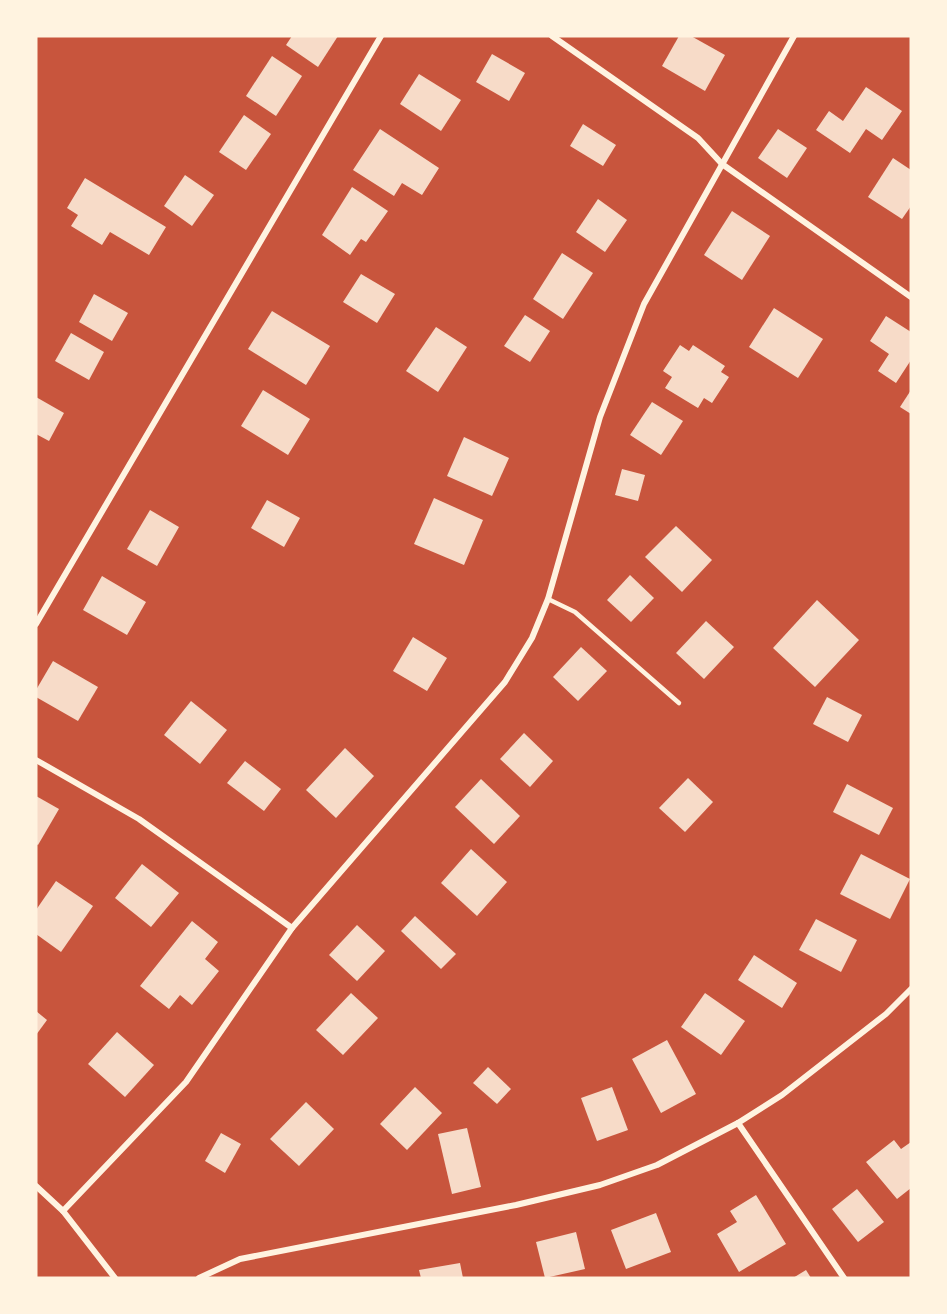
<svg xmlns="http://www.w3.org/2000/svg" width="947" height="1314" font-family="'Fira Sans',sans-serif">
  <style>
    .building { fill: #f7dbc8 }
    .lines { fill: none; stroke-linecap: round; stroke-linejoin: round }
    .service { stroke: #fff3e0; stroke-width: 4.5 }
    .minor { stroke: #fff3e0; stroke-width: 6 }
  </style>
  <rect width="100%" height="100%" fill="#c8553d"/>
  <g class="building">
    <path d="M292,36H338L318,67L286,45Z"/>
    <path d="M679,36H691L725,55L705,91L662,66Z"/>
    <path d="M492,54L525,73L509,101L476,82Z"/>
    <path d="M272,56L302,76L276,116L246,96Z"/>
    <path d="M419,74L461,100L441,131L400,104Z"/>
    <path d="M866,87L902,111L882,140L866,129L850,153L816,130L829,111L843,121Z"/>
    <path d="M244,115L271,134L246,170L219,152Z"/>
    <path d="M583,124L616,145L603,166L570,146Z"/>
    <path d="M380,129L439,168L422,195L402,183L394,196L353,170Z"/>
    <path d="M778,129L807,148L787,178L758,158Z"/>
    <path d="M893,158L911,170V206L902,219L868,197Z"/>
    <path d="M185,175L214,195L192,226L164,206Z"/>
    <path d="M85,178L166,227L149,255L110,232L102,245L71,226L78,215L67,208Z"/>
    <path d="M352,187L388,211L366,242L361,239L350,255L322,235Z"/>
    <path d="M598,199L627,220L605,252L576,232Z"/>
    <path d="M732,211L770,236L742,280L704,255Z"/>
    <path d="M562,253L593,273L563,319L533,299Z"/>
    <path d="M361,274L395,294L377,323L343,302Z"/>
    <path d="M94,294L128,313L112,341L79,322Z"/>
    <path d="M774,308L823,339L798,378L749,347Z"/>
    <path d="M272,311L330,346L306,385L248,349Z"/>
    <path d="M525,315L550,331L530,362L504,346Z"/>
    <path d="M886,316L911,332V360L896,383L878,371L889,354L870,341Z"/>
    <path d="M436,327L467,347L438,392L406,371Z"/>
    <path d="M71,333L104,352L89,380L55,361Z"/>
    <path d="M680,345L689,351L693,345L725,366L721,372L729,377L712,403L704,398L698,408L665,388L672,377L663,371Z"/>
    <path d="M263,390L310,419L288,455L241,426Z"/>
    <path d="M911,390V414L900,407Z"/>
    <path d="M36,397L64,413L49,441L36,434Z"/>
    <path d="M652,402L683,421L661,455L630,435Z"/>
    <path d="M464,437L509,458L492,496L447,476Z"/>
    <path d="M622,469L645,475L638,501L615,495Z"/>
    <path d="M434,498L483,520L464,565L414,544Z"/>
    <path d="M267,500L300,518L284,547L251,528Z"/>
    <path d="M150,510L179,527L157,566L127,549Z"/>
    <path d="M676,526L712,560L682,592L645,557Z"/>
    <path d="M630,575L654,598L631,622L607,600Z"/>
    <path d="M102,576L146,602L127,635L83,610Z"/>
    <path d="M817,600L859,640L815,687L773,648Z"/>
    <path d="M706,621L734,647L704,679L676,653Z"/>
    <path d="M413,637L447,658L427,691L393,671Z"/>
    <path d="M581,647L607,671L578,701L553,677Z"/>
    <path d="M53,661L98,687L78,721L36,697V690Z"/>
    <path d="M827,697L862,715L848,742L813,724Z"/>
    <path d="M191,701L227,730L200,764L164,735Z"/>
    <path d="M524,733L553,761L530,787L500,759Z"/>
    <path d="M345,748L374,776L336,818L306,790Z"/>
    <path d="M245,761L281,789L264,811L227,783Z"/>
    <path d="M688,778L713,802L685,832L659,808Z"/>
    <path d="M481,779L520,816L494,844L455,807Z"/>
    <path d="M847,784L893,808L879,835L833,812Z"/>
    <path d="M36,796L59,809L38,845L36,844Z"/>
    <path d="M471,849L507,882L477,916L441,883Z"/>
    <path d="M861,854L910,879L890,919L840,894Z"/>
    <path d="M142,864L179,893L151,927L115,898Z"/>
    <path d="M56,881L93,906L61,952L36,934V910Z"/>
    <path d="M415,916L456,954L441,969L401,931Z"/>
    <path d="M816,919L857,940L841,972L799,950Z"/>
    <path d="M192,921L218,942L205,959L219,971L192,1005L180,995L169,1009L140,986Z"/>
    <path d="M357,925L385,951L357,981L329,955Z"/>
    <path d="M754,955L797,983L782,1008L738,980Z"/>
    <path d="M351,993L378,1018L343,1055L316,1030Z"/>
    <path d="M705,993L745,1021L721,1055L681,1027Z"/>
    <path d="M36,1011L47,1020L36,1035Z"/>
    <path d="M117,1032L154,1065L125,1097L88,1064Z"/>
    <path d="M667,1040L696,1094L661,1113L632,1059Z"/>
    <path d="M488,1067L511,1089L497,1104L473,1083Z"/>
    <path d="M415,1087L442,1113L407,1150L380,1124Z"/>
    <path d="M612,1087L628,1130L597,1141L581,1098Z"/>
    <path d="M306,1102L334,1129L299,1166L270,1139Z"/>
    <path d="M467,1128L481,1187L452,1194L438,1134Z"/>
    <path d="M221,1133L241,1144L225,1173L205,1161Z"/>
    <path d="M894,1140L901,1149L911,1142V1188L897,1199L866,1162Z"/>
    <path d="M857,1189L884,1222L858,1242L832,1209Z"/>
    <path d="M756,1195L786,1244L739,1272L717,1234L737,1222L730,1211Z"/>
    <path d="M656,1213L671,1252L626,1269L611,1230Z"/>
    <path d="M576,1232L585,1269L545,1278L536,1242Z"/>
    <path d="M460,1263L463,1278H421L419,1270Z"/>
    <path d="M806,1270L811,1278H793Z"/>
  </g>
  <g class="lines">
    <path class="service" d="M548,599L575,612L679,703"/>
    <g class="minor">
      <path d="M552,36L698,138L722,164L911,297"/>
      <path d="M36,624L381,36"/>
      <path d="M36,760L139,819L292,928"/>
      <path d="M738,1123L844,1278"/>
      <path d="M36,1186L63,1211L115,1278"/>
      <path d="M63,1211L186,1082L292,928L505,682L532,638L548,599L600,417L644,304L794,36"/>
      <path d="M199,1278L240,1259L516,1205L600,1185L657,1165L738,1123L782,1095L886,1014L911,989"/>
    </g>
  </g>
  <rect width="947" height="1314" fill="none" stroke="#fff3e0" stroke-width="75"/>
</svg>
